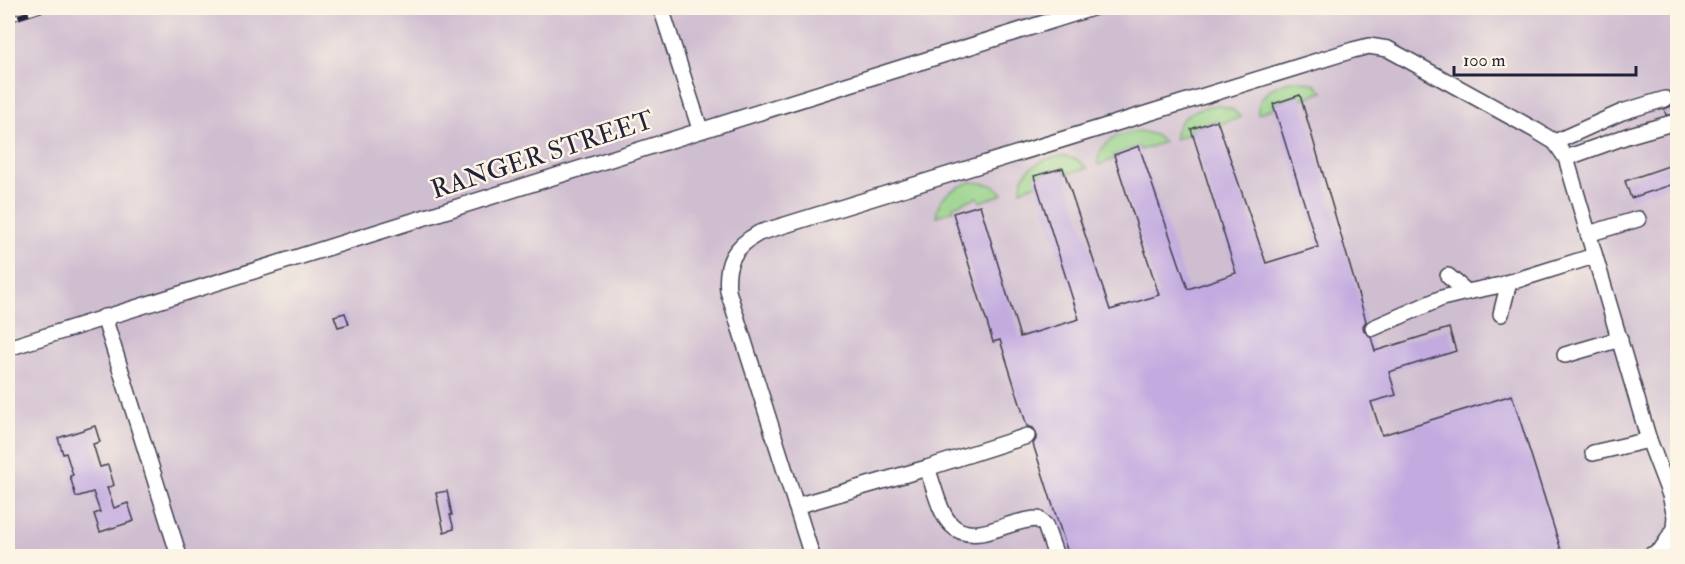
<svg xmlns="http://www.w3.org/2000/svg" width="1685" height="564" font-family="'IM FELL Double Pica',serif">
  <style>
    .industrial { fill: #cfbdd0 }
    .green { fill: #92d087; stroke: #5a7961; stroke-width: 1.5 }
    .building { fill: #c3abe0 }
    .lines { fill: none; stroke-linecap: round; stroke-linejoin: round }
    .minor-tunnel { stroke: #c9bfae; stroke-width: 15; stroke-dasharray: 15 8; stroke-linecap: butt }
    .minor-casing { stroke: #413f51; stroke-width: 18 }
    .minor { stroke: #fff; stroke-width: 15 }
    .rail-casing { stroke: #22223b; stroke-width: 6 }
    .rail { stroke: #fcf5e5; stroke-width: 4; stroke-dasharray: 11; stroke-linecap: butt }
    .labels { text-anchor: middle; stroke-width: 5; stroke-linejoin: round; paint-order: stroke }
    .street-label { font-size: 26px; fill: #22223b; stroke: #fcf5e5 }
  </style>
  <rect width="100%" height="100%" fill="#fcf5e5"/>
  <filter id="ink" filterUnits="userSpaceOnUse"><feTurbulence type="fractalNoise" baseFrequency=".0167" numOctaves="2"/><feDisplacementMap in="SourceGraphic" scale="12" xChannelSelector="R" yChannelSelector="G"/><feConvolveMatrix kernelMatrix="1 2 1 2 8 2 1 2 1" color-interpolation-filters="sRGB"/></filter>
  <filter id="wash" filterUnits="userSpaceOnUse"><feTurbulence type="fractalNoise" baseFrequency=".008" numOctaves="4" result="noise"/><feDisplacementMap in="SourceGraphic" scale="24" xChannelSelector="R" yChannelSelector="G"/><feGaussianBlur stdDeviation="1.35" result="paint"/><feColorMatrix in="noise" values="0 0 0 0 0 0 0 0 0 0 0 0 0 0 0 0 0 1.4 0 .05"/><feComposite in="paint" operator="in"/></filter>
  <g filter="url(#wash)">
    <rect width="100%" height="100%" fill="#f3e6cb"/>
    <rect class="industrial" x="8" y="8" width="1669" height="548"/>
    <g class="green">
      <path d="M1299,80L1314,84L1323,92L1301,99L1299,95L1273,104L1274,108L1258,114C1256,92 1281,81 1299,80Z"/>
      <path d="M1217,105L1232,109L1241,117L1218,125L1217,120L1191,129L1192,133L1175,139C1174,117 1198,107 1217,105Z"/>
      <path d="M1140,131L1155,135L1164,142L1141,150L1139,146L1114,155L1115,159L1098,165C1097,142 1121,132 1140,131Z"/>
      <path d="M1063,156L1078,160L1087,168L1066,174L1063,168L1035,176L1037,184L1021,190C1020,167 1044,158 1063,156Z"/>
      <path d="M971,182C984,183 995,183 1003,194L980,202L978,197L953,206L954,210L937,216C936,196 954,188 971,182Z"/>
    </g>
    <g id="blocks">
      <g class="building">
        <path d="M1677,90V115H1666L1664,109L1672,106L1674,102L1672,92Z"/>
        <path d="M1300,95L1366,321L1363,326L1364,331L1371,337L1375,351L1449,328L1456,351L1389,372L1396,395L1371,402L1382,435L1512,395L1563,556H1069L1033,444L1036,439V432L1033,428L1027,426L1000,340L993,342L953,213L980,205L1020,337L1079,319L1034,176L1063,168L1110,310L1159,295L1114,155L1139,146L1188,289L1236,273L1191,129L1217,120L1266,263L1318,247L1273,104Z"/>
        <path d="M1677,163V183L1631,198L1625,181Z"/>
        <path d="M345,313L349,324L338,327L334,316Z"/>
        <path d="M95,426L100,442L93,444L100,467L108,465L114,485L107,488L114,508L128,503L134,521L100,532L94,514L100,512L93,492L76,497L70,476L73,475L66,453L63,454L58,438Z"/>
        <path d="M447,491L452,515H450L454,529L444,532L436,493Z"/>
      </g>
    </g>
  </g>
  <g filter="url(#ink)">
    <use href="#blocks" fill-opacity="0" stroke="#413f51" stroke-width="1.5"/>
    <g class="lines">
      <path class="minor-tunnel" d="M1665,99L1678,95"/>
      <g class="minor-casing">
        <g id="minor">
          <path d="M661,8L700,129"/>
          <path d="M1555,142L1622,112L1665,99"/>
          <path d="M1566,158L1630,135L1672,123"/>
          <path d="M1588,234L1638,219"/>
          <path d="M1448,276L1467,292L1501,285L1594,256"/>
          <path d="M1501,314L1509,282"/>
          <path d="M104,317L179,556"/>
          <path d="M1373,328L1442,298L1467,292"/>
          <path d="M8,348L1092,8"/>
          <path d="M1565,355L1620,339"/>
          <path d="M1593,453L1649,440"/>
          <path d="M927,468C941,505 943,546 993,530C1007,526 1023,519 1038,519L1045,525L1056,556"/>
          <path d="M796,506L927,468L1027,436"/>
          <path d="M812,556L728,291C725,262 734,247 759,233L1353,50L1369,46L1388,49L1535,130L1555,142L1566,158L1649,440L1670,495L1675,516L1674,528L1667,541L1660,551L1649,556"/>
        </g>
      </g>
      <use href="#minor" class="minor"/>
      <g class="rail-casing">
        <path id="rail" d="M8,20L46,8"/>
      </g>
      <use href="#rail" class="rail"/>
    </g>
  </g>
  <g class="labels">
    <g class="street-label">
      <text transform="translate(542 154) rotate(-18)" y="9">RANGER STREET</text>
    </g>
  </g>
  <rect width="1685" height="564" fill="none" stroke="#fcf5e5" stroke-width="30"/>
  <path d="M1454 66v9h182v-9" fill="none" stroke="#22223b" stroke-width="3"/>
  <text x="1463" y="66" font-size="18" fill="#22223b" stroke="#fcf5e5" stroke-width="4.5" paint-order="stroke">100 m</text>
</svg>
